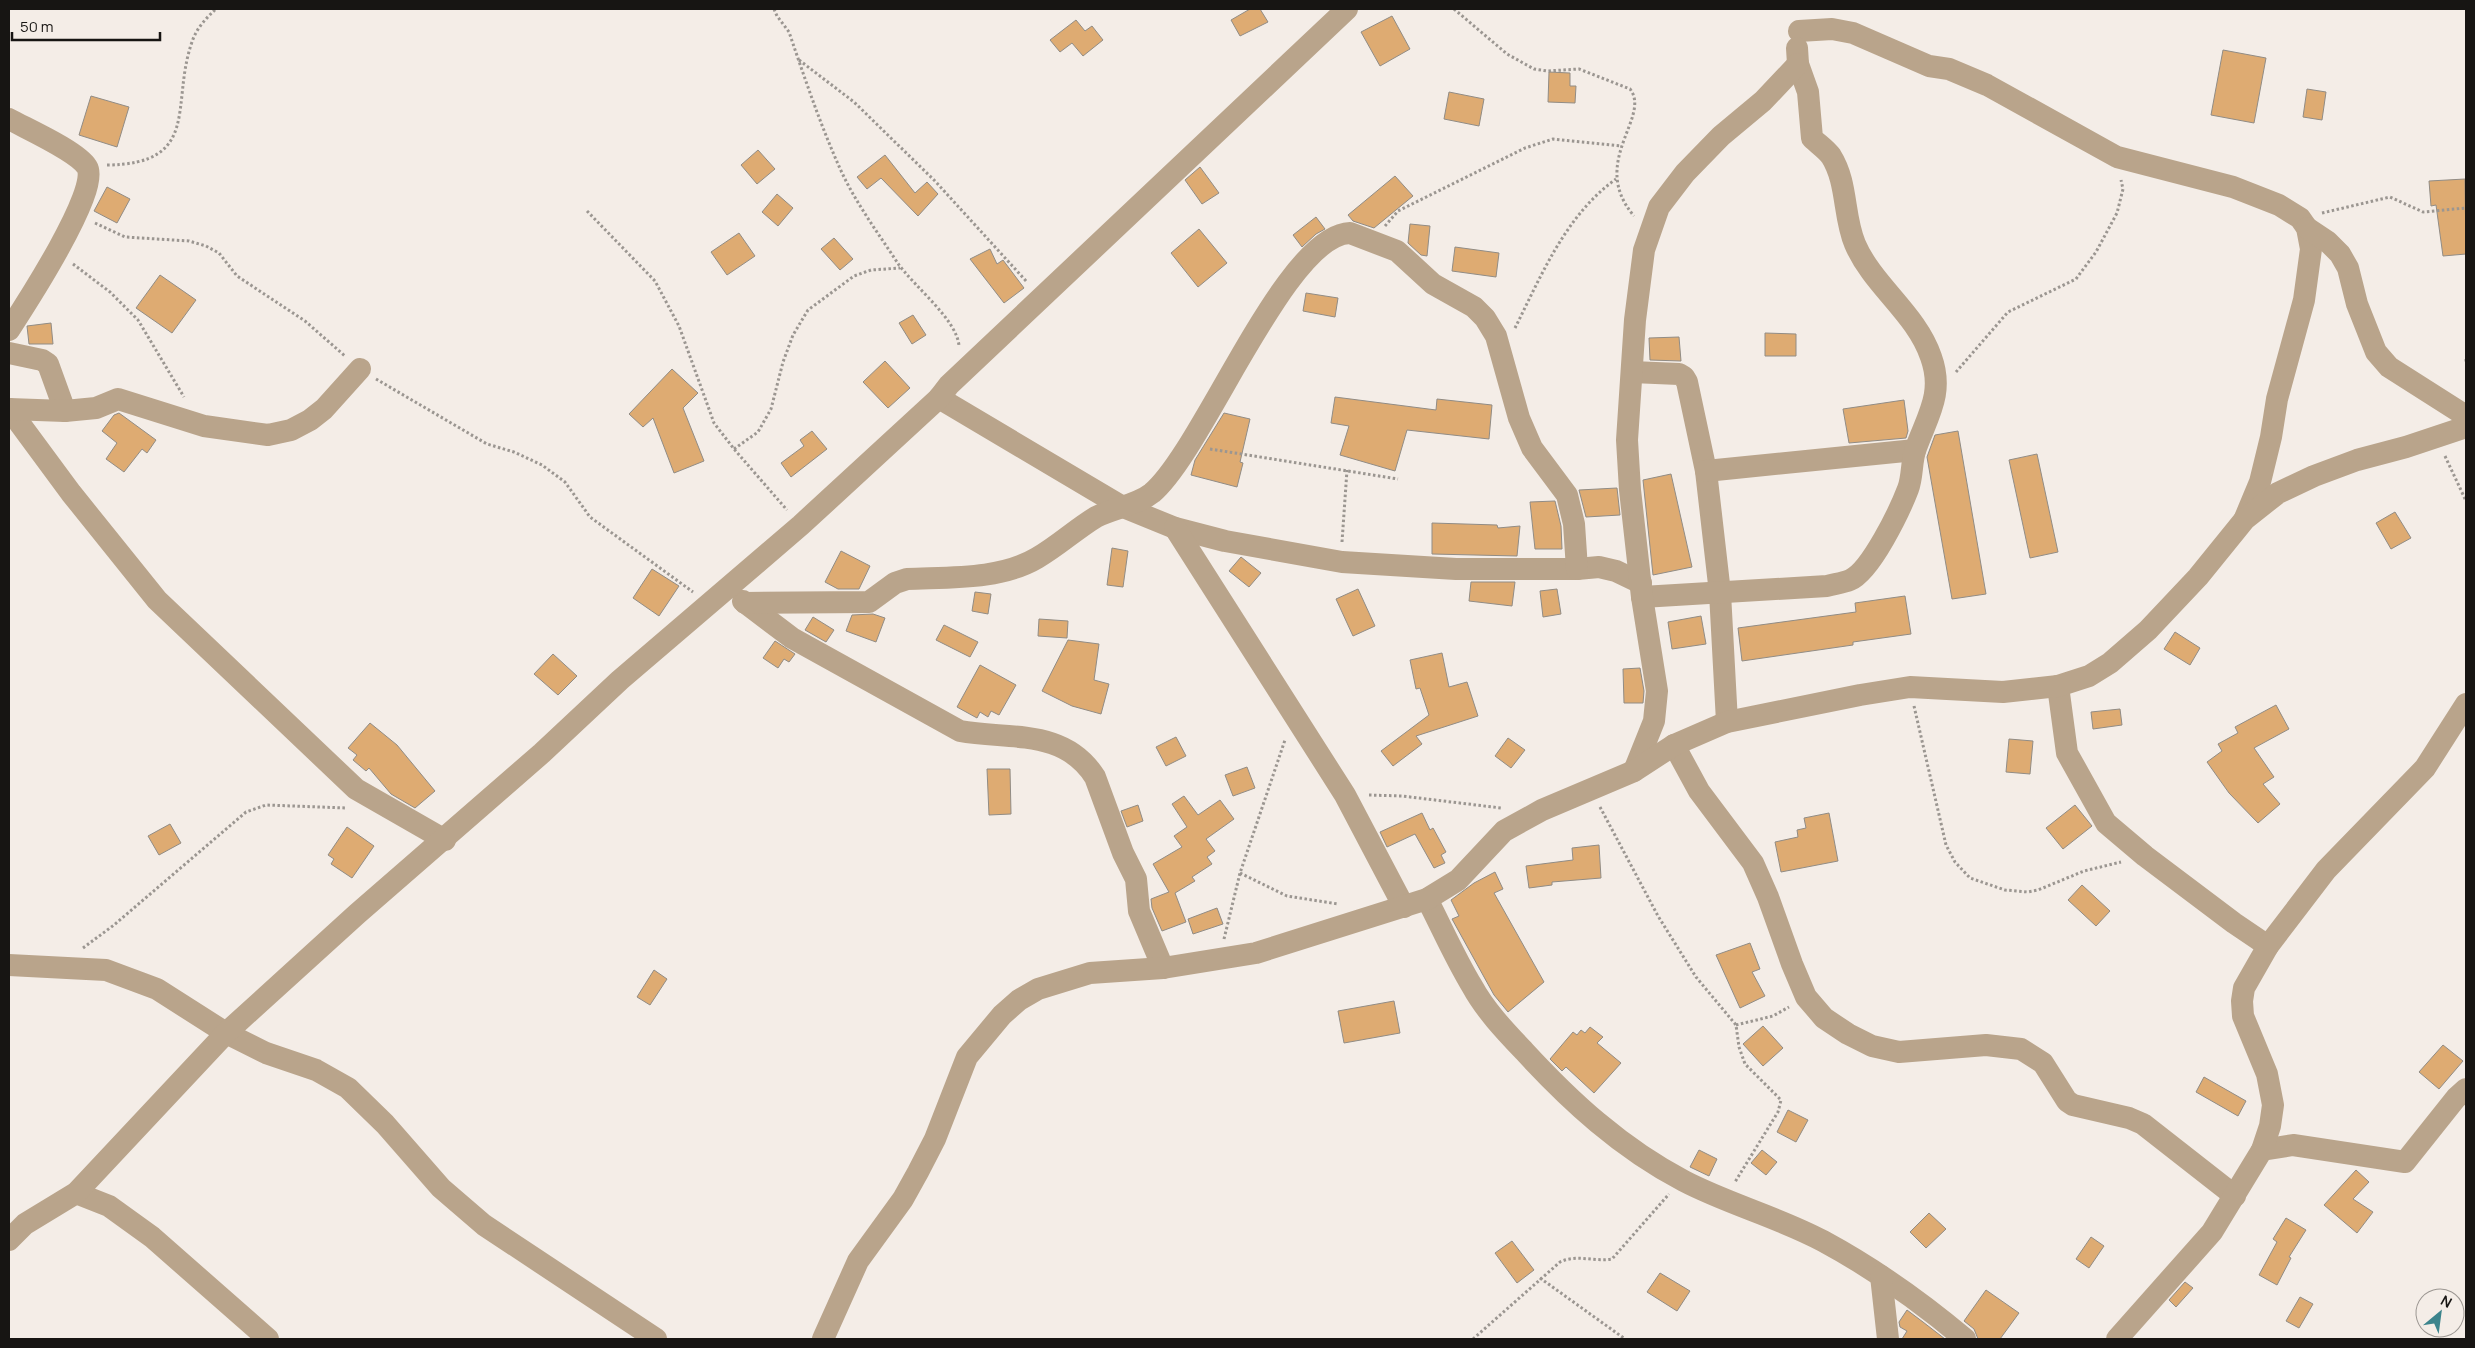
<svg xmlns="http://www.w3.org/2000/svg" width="2475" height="1348" font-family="Manrope,sans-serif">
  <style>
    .building { fill: #deab72; stroke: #918c85 }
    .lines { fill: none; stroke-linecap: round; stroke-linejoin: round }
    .path { stroke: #9b9691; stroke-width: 3; stroke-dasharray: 2.5 2.5; stroke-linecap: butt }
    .minor { stroke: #b9a48b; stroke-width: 22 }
  </style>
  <rect width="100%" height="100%" fill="#f4ede7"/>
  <g class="building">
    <path d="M1250,9H1260L1268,22L1240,36L1231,20Z"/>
    <path d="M1392,16L1410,49L1380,66L1361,32Z"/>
    <path d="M1076,20L1085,31L1092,26L1103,40L1083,56L1072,43L1060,52L1050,40Z"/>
    <path d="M2223,50L2266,58L2254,123L2211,115Z"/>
    <path d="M1549,72L1570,73V86H1576L1575,103L1548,102Z"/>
    <path d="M2307,89L2326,92L2322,120L2303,117Z"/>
    <path d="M1449,92L1484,99L1479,126L1444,119Z"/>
    <path d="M91,96L129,107L117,147L79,135Z"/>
    <path d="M758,150L775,169L757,184L741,165Z"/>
    <path d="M885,155L915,193L927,182L938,194L918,216L881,178L867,189L857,177Z"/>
    <path d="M1200,167L1219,193L1202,204L1185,180Z"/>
    <path d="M1395,176L1413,196L1374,228L1353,221L1348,215Z"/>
    <path d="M2465,179L2466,254L2443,256L2436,205L2431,206L2429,181Z"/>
    <path d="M107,187L130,199L117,223L94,211Z"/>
    <path d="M777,194L793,208L778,226L762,212Z"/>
    <path d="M1316,217L1325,229L1316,234L1302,247L1293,235Z"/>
    <path d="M1410,224L1430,226L1427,256L1421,255L1408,243Z"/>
    <path d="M1199,229L1227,263L1198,287L1171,253Z"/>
    <path d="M739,233L755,256L727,275L711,252Z"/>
    <path d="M834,238L853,259L840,270L821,249Z"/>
    <path d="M1455,247L1499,253L1496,277L1452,271Z"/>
    <path d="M990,249L997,264L1003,260L1024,288L1004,303L970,259Z"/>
    <path d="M160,275L196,300L172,333L136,308Z"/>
    <path d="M1306,293L1338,298L1335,317L1303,311Z"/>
    <path d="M913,315L926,335L912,344L899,323Z"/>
    <path d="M51,323L53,344H29L27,326Z"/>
    <path d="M1765,333L1796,334V356H1765Z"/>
    <path d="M1679,337L1681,361L1650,360L1649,338Z"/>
    <path d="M885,361L910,388L888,408L863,382Z"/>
    <path d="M672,369L698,393L683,408L704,461L674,473L653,418L643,427L629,414Z"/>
    <path d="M1335,397L1436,410L1437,399L1492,405L1489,439L1407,430L1395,471L1340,455L1349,426L1331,423Z"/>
    <path d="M1904,400L1908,431L1906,438L1849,443L1843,409Z"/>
    <path d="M119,413L156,440L147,453L142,449L124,472L106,459L117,443L102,431L114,415Z"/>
    <path d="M1224,413L1250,419L1240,462L1243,463L1237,487L1191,475L1195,460Z"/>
    <path d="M812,431L827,449L791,477L781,463L804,446L800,440Z"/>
    <path d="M1958,431L1986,594L1952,599L1927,457L1935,435Z"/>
    <path d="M2037,454L2058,552L2030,558L2009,460Z"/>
    <path d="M1671,474L1692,567L1653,575L1643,480Z"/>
    <path d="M1617,488L1620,515L1586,517L1579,490Z"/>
    <path d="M1555,501L1561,526L1562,549H1535L1530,502Z"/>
    <path d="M2395,512L2411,538L2391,549L2376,523Z"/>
    <path d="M1432,523L1497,525L1498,528L1520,526L1517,556L1432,554Z"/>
    <path d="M1112,548L1128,551L1123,587L1107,585Z"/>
    <path d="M841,551L870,566L859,589H838L825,582Z"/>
    <path d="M1241,557L1261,573L1249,587L1229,571Z"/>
    <path d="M652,569L679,586L659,616L633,598Z"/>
    <path d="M1471,582H1515L1512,606L1469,601Z"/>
    <path d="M1358,589L1375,626L1353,636L1336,599Z"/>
    <path d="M1557,589L1561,614L1543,617L1540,591Z"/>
    <path d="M975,592L991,594L988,614L972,611Z"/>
    <path d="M1905,596L1911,634L1853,642V645L1742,661L1738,628L1856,612L1855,603Z"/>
    <path d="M873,614L885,618L876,642L846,631L852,615Z"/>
    <path d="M1701,616L1706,644L1672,649L1668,622Z"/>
    <path d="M813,617L834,630L826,642L805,630Z"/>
    <path d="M1039,619L1068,621L1067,638L1038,636Z"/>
    <path d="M944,625L978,642L970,657L936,640Z"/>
    <path d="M2175,632L2200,648L2190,665L2164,649Z"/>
    <path d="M1068,640L1099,644L1094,680L1109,684L1101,714L1072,706L1042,691Z"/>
    <path d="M775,641L795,654L789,662L784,659L778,668L763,658Z"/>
    <path d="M1442,653L1449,687L1467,682L1478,716L1416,736L1422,744L1393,766L1381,751L1429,715L1420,688L1416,689L1410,660Z"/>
    <path d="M553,654L577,676L558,695L534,674Z"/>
    <path d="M980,665L1016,685L999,715L991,711L988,717L980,712L977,718L957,707Z"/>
    <path d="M1640,668L1644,691L1643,703H1624L1623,669Z"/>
    <path d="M2276,705L2289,729L2254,748L2274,777L2263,784L2280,804L2258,823L2229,793L2207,762L2222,751L2218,744L2238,733L2235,727Z"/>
    <path d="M2120,709L2122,725L2093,729L2091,712Z"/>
    <path d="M370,723L397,745L435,791L415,808L391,794L369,768L366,771L353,760L357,755L348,748Z"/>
    <path d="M1176,737L1186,756L1166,766L1156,747Z"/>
    <path d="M1508,738L1525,750L1511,768L1495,756Z"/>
    <path d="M2009,739L2033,741L2030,774L2006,772Z"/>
    <path d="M1247,767L1255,788L1233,796L1225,775Z"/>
    <path d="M987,769H1010L1011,814L989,815Z"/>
    <path d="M1184,796L1198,815L1220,800L1234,819L1206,839L1215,851L1207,857L1212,864L1192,877L1195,881L1175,893L1186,922L1162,931L1152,908L1151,899L1169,892L1153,864L1182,847L1174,836L1187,827L1172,804Z"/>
    <path d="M1138,805L1143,821L1127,827L1121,811Z"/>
    <path d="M2075,805L2092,826L2063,849L2046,828Z"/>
    <path d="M1422,813L1430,830L1433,828L1446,852L1441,855L1445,863L1434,868L1415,834L1387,847L1380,832Z"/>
    <path d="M1829,813L1838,861L1781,872L1775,842L1798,837L1797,830L1806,828L1804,818Z"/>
    <path d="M170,824L181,843L159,855L148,836Z"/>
    <path d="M347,827L374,846L352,878L331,864L334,859L328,855Z"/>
    <path d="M1599,845L1601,878L1552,882V885L1529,888L1526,866L1573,860L1572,848Z"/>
    <path d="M1495,872L1503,889L1494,893L1544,982L1508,1012L1494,995L1452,919L1459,916L1451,900L1474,883Z"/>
    <path d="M2082,885L2110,911L2096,926L2068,900Z"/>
    <path d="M1217,908L1223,924L1193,934L1188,919Z"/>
    <path d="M1750,943L1760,969L1752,972L1765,996L1740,1008L1716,955Z"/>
    <path d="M654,970L667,979L650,1005L637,997Z"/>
    <path d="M1394,1001L1400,1033L1344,1043L1338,1011Z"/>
    <path d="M1763,1026L1783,1048L1763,1066L1743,1044Z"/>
    <path d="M1590,1027L1603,1037L1597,1043L1621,1063L1594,1093L1566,1067L1562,1071L1550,1059L1573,1032L1577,1035L1581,1030L1585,1033Z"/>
    <path d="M2443,1045L2463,1061L2439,1089L2419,1072Z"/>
    <path d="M2204,1077L2246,1101L2238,1116L2196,1092Z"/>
    <path d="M1788,1110L1808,1120L1796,1142L1777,1132Z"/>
    <path d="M1699,1150L1717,1159L1709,1176L1690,1167Z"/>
    <path d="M1762,1150L1777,1162L1766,1175L1751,1163Z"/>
    <path d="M2356,1170L2369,1182L2353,1199L2373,1212L2357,1233L2324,1205Z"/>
    <path d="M1929,1213L1946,1229L1926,1248L1910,1232Z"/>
    <path d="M2286,1218L2306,1230L2289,1257L2291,1258L2277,1285L2259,1275L2277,1242L2273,1239Z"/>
    <path d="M2091,1237L2104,1246L2089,1268L2076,1259Z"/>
    <path d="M1512,1241L1534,1270L1517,1283L1495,1253Z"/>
    <path d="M1660,1273L1690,1291L1677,1311L1647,1292Z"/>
    <path d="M2185,1282L2193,1288L2176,1307L2169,1300Z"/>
    <path d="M1986,1290L2019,1313L2000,1339H1978L1974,1329L1964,1321Z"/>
    <path d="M2300,1297L2313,1304L2299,1328L2286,1321Z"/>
    <path d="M1907,1310L1923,1322L1945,1339H1902L1907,1331L1900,1327L1899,1322Z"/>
  </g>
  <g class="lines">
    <g class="path">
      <path d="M774,9L777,16L789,32C804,76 819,121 838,164C853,199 876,230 897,262C913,286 957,319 959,346"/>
      <path d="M1454,9L1507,54L1534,69L1547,71L1579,69L1630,89C1652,117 1588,162 1634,216"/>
      <path d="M799,60L854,102L935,181L1027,282"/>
      <path d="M107,165C202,164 170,104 192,42C196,29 206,18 216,9"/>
      <path d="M587,211L655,281L679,326L714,423L734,449L787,510"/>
      <path d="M2322,213L2390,197L2423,212L2466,208"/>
      <path d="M95,223L125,237L189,241L206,246L219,253L237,276L305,321L345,356"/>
      <path d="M1385,226L1398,211L1525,148L1553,139L1621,146"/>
      <path d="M73,264L110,292L138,320L184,397"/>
      <path d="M1515,328C1542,274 1566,215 1616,179"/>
      <path d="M2466,359V364"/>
      <path d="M1956,372L2008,312L2076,279L2096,252L2117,213L2123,189L2121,180"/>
      <path d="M376,379L487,444L514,452L542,465L565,482L590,517L693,592"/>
      <path d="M734,449L758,432L771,409L783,362L793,335L808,310L854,276L871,270L900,268"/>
      <path d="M1210,449L1398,479"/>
      <path d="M2445,456L2466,501"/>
      <path d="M1342,542L1347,470"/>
      <path d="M1914,706L1946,845L1955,862L1970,878L2005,890L2028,892L2038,890L2084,871L2121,862"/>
      <path d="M1369,795L1402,796L1501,808"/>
      <path d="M1600,807L1658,916L1696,977L1736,1025L1739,1047L1745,1064L1781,1100L1778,1112L1735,1182"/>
      <path d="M1240,873L1287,896L1338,904"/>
      <path d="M1224,939L1240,873L1285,740"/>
      <path d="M83,948L114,925L246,812L266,805L346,808"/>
      <path d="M1736,1025L1773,1016L1789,1007"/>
      <path d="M1540,1278L1625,1339"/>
      <path d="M1473,1339L1560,1262C1577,1254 1594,1262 1612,1259L1669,1194"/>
    </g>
    <g class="minor">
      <path d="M1799,31L1832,29L1853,33L1929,66L1949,69L1987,85L2117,157L2233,187L2279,205L2300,218L2307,228L2311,249L2304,300L2277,399L2271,437L2260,482L2245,518"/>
      <path d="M9,119C27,129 77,151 87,167C101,189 24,307 9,330"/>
      <path d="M2307,228L2328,242L2340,254L2348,268L2357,304L2376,352L2389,367L2466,416"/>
      <path d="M9,353L42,360L48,364L65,411"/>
      <path d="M1632,372L1679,374L1684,377L1687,382L1706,471L1720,593L1727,722"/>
      <path d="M939,398L1121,506L1175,528L1225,541L1342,562L1456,569H1577L1599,567L1616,571L1641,583"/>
      <path d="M9,409L71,493L157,600L356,789L445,840"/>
      <path d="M9,409L65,411L96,408L118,399L204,426L268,435L291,430L310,420L324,409L360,369"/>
      <path d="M1706,471L1915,450"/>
      <path d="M1175,528L1345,795L1404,907"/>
      <path d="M1642,597L1827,586C1834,584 1843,583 1850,580C1871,571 1900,510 1908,489C1913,476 1911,460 1916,448C1928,415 1944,393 1931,357C1916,313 1873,286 1855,244C1843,216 1848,183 1831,156C1826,149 1818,144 1812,138L1808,92L1798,64L1797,48"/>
      <path d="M743,601L792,638L960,731C1009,740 1064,728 1095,777L1123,853L1136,879L1139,911L1163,968"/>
      <path d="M745,603L869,602L895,583L907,579C949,577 1000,580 1037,558C1058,546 1076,529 1096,517C1113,508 1137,505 1152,493C1204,449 1285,235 1350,233L1397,251L1433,284L1474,307L1485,318L1496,336L1519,418L1532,448L1567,495L1574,524L1577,569"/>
      <path d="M2058,686L2067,753L2106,823L2145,856L2234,923L2268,946"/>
      <path d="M1674,745L1699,791L1753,863L1768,897L1792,964L1806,997L1824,1018L1848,1034L1872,1046L1899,1052L1986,1045L2021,1049L2043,1063L2067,1101L2073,1105L2129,1118L2143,1124L2235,1196"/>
      <path d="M1634,771L1654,721L1657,691L1642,597L1630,490L1627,440L1635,320L1644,250L1659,207L1685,173L1721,136L1763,101L1798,64"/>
      <path d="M1427,899C1442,928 1455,958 1472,986C1485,1010 1505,1031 1524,1051C1571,1102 1621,1148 1684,1181C1728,1204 1778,1217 1823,1241C1873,1268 1921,1302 1965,1339"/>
      <path d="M9,965L106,970L157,989L226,1033L266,1053L316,1070L348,1088L385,1124L441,1188L484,1225L656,1339"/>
      <path d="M2262,1150L2293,1145L2405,1162L2456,1098L2466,1089"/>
      <path d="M76,1193L109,1206L152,1237L268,1339"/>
      <path d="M9,1240L25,1224L76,1193L226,1033L357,914L542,753L620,680L801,525L939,398L949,385L1347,9"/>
      <path d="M1881,1276L1888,1339"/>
      <path d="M823,1339L858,1261L903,1199L918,1172L935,1139L967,1057L1002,1015L1019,1000L1038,989L1090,973L1163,968L1256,953L1427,899L1458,880L1504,831L1542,810L1634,771L1674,745L1727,722L1860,695L1910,687L2003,692L2058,686L2089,676L2110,663L2148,630L2198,577L2245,519L2278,493L2314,476L2357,460L2406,447L2466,427"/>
      <path d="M2117,1339L2212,1232L2262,1150L2270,1126L2273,1105L2267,1074L2243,1016L2242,1001L2244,988L2268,946L2326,870L2425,768L2466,704"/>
    </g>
  </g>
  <rect width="2475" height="1348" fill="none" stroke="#171513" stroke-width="20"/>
  <g transform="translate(2440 1313) rotate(29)"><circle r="24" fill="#f4ede7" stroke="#9c9792"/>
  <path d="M0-4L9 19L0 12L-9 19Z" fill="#3c848c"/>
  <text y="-8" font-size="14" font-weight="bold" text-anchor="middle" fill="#171513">N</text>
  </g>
  <path d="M12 32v8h148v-8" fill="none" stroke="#171513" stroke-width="2.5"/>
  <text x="20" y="32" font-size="15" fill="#171513" stroke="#f4ede7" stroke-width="4" paint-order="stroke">50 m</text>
</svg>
